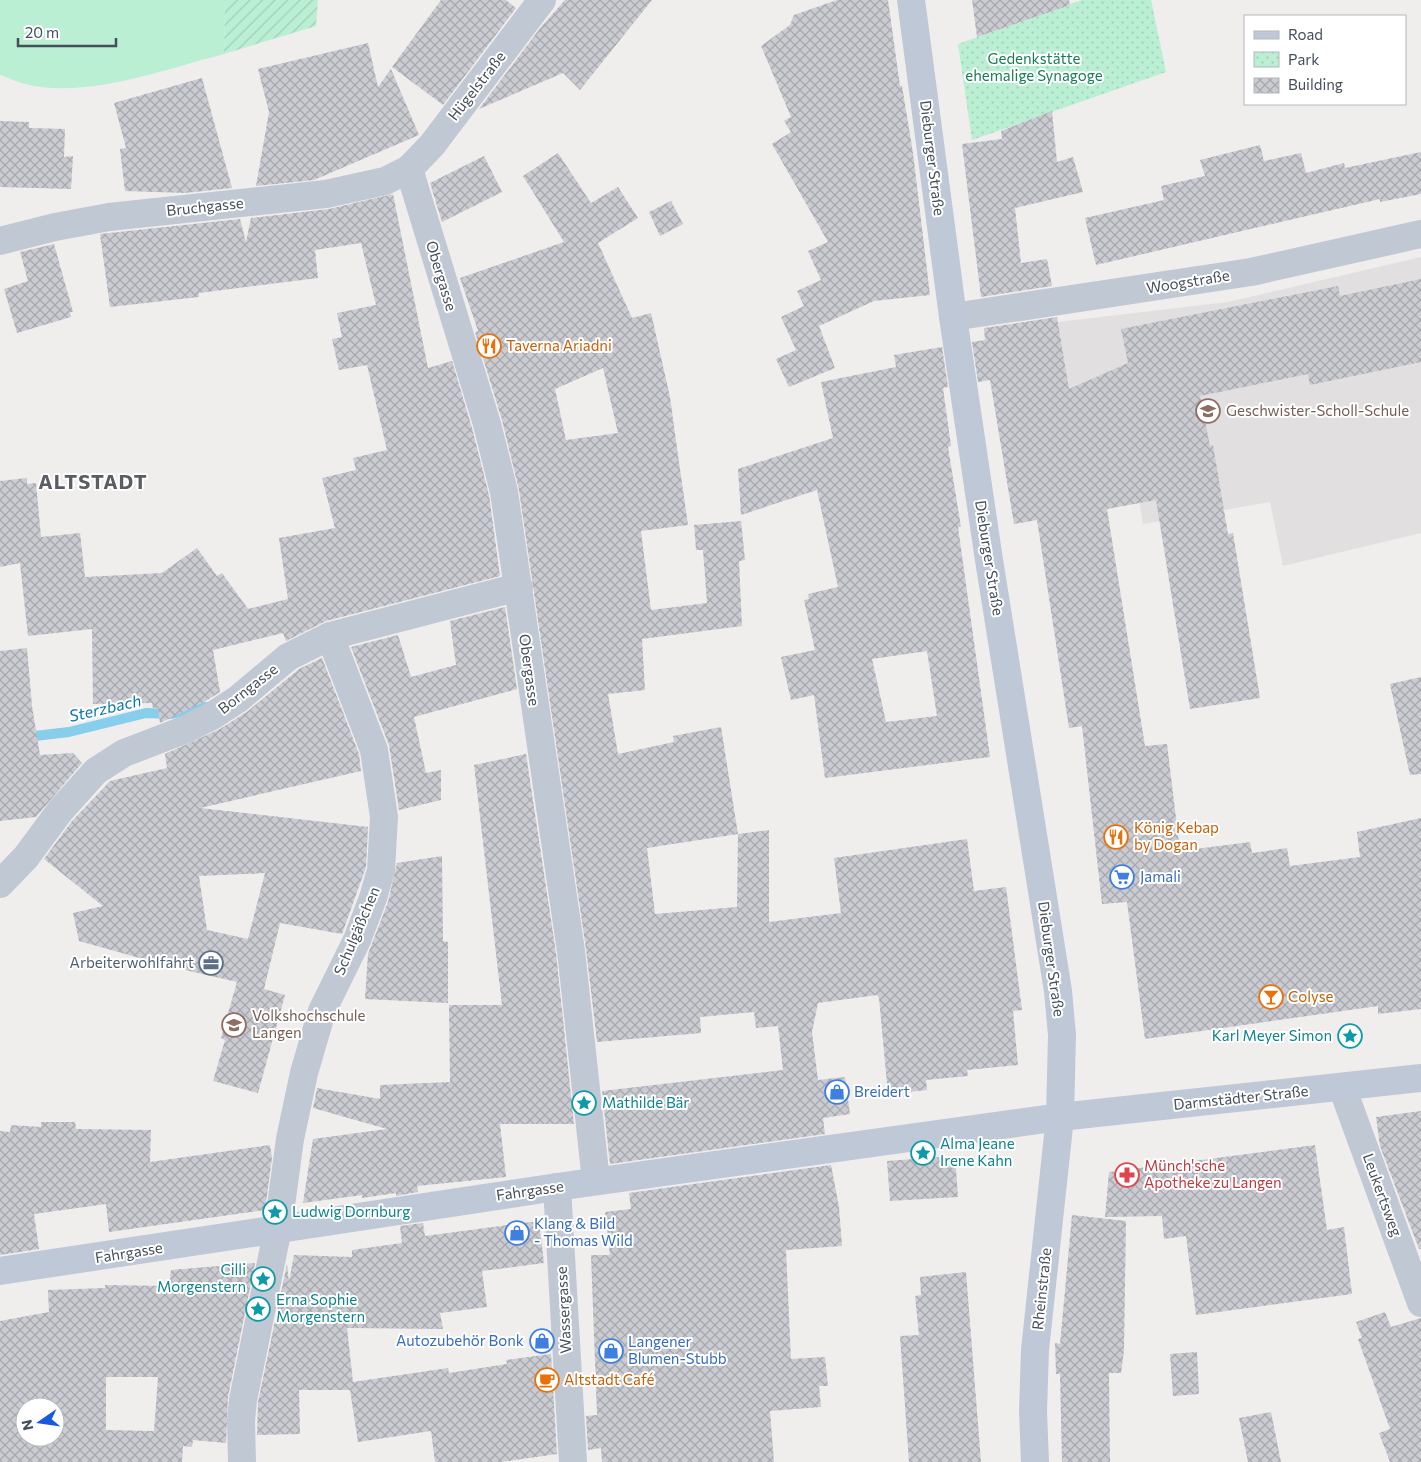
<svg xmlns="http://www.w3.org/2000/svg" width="1421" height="1462" font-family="Commissioner,sans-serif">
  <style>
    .education { fill: #e1dfdf }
    .grass { fill: #baefd4 }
    .park { fill: url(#park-dots) }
    .garden { fill: url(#garden-furrows) }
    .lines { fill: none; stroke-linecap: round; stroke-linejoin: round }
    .stream { stroke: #87cdec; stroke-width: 10 }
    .building { fill: url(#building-cross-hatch); fill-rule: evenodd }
    .street { stroke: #c0c8d3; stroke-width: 28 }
    .secondary { stroke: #bfc8d7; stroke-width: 28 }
    .labels { text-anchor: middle; stroke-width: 4; stroke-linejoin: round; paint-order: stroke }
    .park-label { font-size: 15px; fill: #167d54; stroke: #fff }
    .street-label { font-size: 15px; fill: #454e5b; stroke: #fff }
    .food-label { font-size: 15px; fill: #c56008; stroke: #fff; text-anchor: start }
    .education-label { font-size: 15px; fill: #785e54; stroke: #fff; text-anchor: start }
    .shop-label { font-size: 15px; fill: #366cbe; stroke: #fff; text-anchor: start }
    .service-label { font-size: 15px; fill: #4e5e75; stroke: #fff; text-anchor: end }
    .culture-label { font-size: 15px; fill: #0d838f; stroke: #fff; text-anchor: start }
    .health-label { font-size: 15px; fill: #be3a42; stroke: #fff; text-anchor: start }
    .water-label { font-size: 16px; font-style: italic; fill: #0b77a9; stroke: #fff }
    .district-label { font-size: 20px; font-weight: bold; letter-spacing: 1px; fill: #5a5d62; stroke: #fff }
  </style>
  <defs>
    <pattern id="park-dots" width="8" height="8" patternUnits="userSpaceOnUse" patternTransform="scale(1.25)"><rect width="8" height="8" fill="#baefd4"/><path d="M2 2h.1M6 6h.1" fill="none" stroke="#a1cfb8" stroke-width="1.8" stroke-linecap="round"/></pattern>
    <pattern id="garden-furrows" width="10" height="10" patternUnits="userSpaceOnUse" patternTransform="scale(1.25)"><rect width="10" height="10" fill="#baefd4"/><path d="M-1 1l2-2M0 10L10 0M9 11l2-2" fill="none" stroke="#a1cfb8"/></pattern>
    <pattern id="building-cross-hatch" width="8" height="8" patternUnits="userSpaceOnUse" patternTransform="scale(1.25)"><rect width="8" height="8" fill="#caccd2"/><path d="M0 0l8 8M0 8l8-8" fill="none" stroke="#a6a8ad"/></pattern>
  </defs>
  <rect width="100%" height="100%" fill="#f0eded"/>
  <path class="education" d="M1421,257V533L1283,566L1270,502L1143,524L1132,456L1006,479V471L1058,384L1067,377L1058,322L1228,302Z"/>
  <path class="grass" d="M0,0H225L224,54C166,69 89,98 29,85C19,83 9,78 0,75Z"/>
  <path class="park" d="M1082,0H1151L1166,72L972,140L958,44Z"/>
  <path class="garden" d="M225,0H318L316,26L224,54Z"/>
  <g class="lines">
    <path class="stream" d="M0,740L69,732L146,713L170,714L206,707"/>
  </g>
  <g class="building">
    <path d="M441,0H506L516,8L443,105L392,67Z"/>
    <path d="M565,0H652L580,90L563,73L479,109L541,27Z"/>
    <path d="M837,0H888L900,86H902L913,153L930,295L874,301L819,326L835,368L789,387L776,359L796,350L781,317L804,306L797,291L821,280L808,251L828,242L772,144L791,132L784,121L791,117L761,46L790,25L794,15Z"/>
    <path d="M972,0H1069L1070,5L977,37Z"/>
    <path d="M368,43L378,87L391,69L419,135L314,180L256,186L269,112L258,69Z"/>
    <path d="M202,78L232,188L185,193L125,191L120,149L126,148L114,103Z"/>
    <path d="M1052,111L1057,162L1073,157L1083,192L1015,208L1021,263L1047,259L1052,286L981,297L962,144L1002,139L1001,131Z"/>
    <path d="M0,121L29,122V128L65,129L64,157L73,156L71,189L0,187Z"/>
    <path d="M1260,145L1264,161L1301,153L1306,173L1344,163L1345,168L1421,152V194L1380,202V199L1096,265L1085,218L1164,200L1161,186L1205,176L1200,160Z"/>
    <path d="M558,153L591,203L618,187L638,218L598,243L632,318L651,313L670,397L676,441L688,525L641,531L651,610L707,603L703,550H696L694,525L741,521L745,560L739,561L742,626L642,639L645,690L608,694L618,754L674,742L673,736L721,727L738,834L769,830V922L841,913L834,858L967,839L974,891L1006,887L1022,1010L1013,1011L1018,1065L967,1070L968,1076L926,1080L927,1090L888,1094L879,998L877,995L818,1003L812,1032L818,1080L845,1077L850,1114L823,1118L825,1134L610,1164L602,1091L783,1070L778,1026L756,1028L754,1012L700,1017L701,1033L597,1042L586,949L519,490L502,420L475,332L478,331L460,278L564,242L523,176ZM603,368L618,433L566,440L555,389ZM738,834L737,907L655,914L647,848Z"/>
    <path d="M484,156L502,192L442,222L430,183Z"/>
    <path d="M393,194L428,368L452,361L472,428L489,495L500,576L326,621L286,641L283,633L213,650L220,692L204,702L160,723L158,708L153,709L152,703L93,704L92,629L28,636L20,563L0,567V481L27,478V484L36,483L41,537L80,533L85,577L162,573L197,548L217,576L222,573L248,609L288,599L279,538L335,528L322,478L356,470L353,458L387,450L367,365L339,370L332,339L342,337L337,313L376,305L361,243L315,250L318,278L199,293V297L110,307L100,234L240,219L246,242L251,218L329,209Z"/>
    <path d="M671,201L683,224L660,236L649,212Z"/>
    <path d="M54,244L73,312H70L71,317L17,333L4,289L28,281L20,252Z"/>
    <path d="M1421,279V362L1310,385L1308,374L1200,396L1210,446L1213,445L1228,534L1233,533L1260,698L1190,709L1156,500L1107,509L1145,746L1167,744L1180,851L1250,842L1252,853L1287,848L1290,866L1360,857L1357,832L1421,818V1009L1378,1014V1006L1145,1039L1127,902L1102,904L1082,726L1069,728L1037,520L1014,524L990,380L978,382L972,342L985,340L984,328L1057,317L1069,389L1128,363L1121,329L1338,286L1340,296Z"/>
    <path d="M942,347L948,387L943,388L951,446L948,447L961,527H958L990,757L825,778L814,695L791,700L781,657L815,650L804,600L809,599L808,594L838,587L817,490L741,515L738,469L833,438L821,382L896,367L894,355ZM927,651L937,716L886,722L872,659Z"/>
    <path d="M505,607L517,689L414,717L426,773L441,770V800L399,810L389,745L351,647L398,635L411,677L456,665L450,621Z"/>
    <path d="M27,648L32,706L40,755L73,753L82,763L36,817L0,821V651Z"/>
    <path d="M322,658L359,754L361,771L200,808L368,827L366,867L342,934L280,923L264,989L285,995L258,1093L213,1081L225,1040L221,1038L237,982L168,966L79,941L73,913L103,906L44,859L72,821L110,781L167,768L165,754L220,729L248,711L299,669ZM265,873L248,939L207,930L199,876Z"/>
    <path d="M1421,677V774L1410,775L1390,684Z"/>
    <path d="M526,754L556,953L574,1124H500L506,1177L417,1186L418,1192L396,1196V1193L362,1198V1195L303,1203L313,1139L387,1129L313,1108L317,1088L380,1099V1085L450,1082L449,1005H502L474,765Z"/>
    <path d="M442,856L443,941L448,942V1003L365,999L368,954L388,902L397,863Z"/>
    <path d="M1421,1111V1249H1419L1380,1146L1376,1117Z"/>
    <path d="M41,1122H75L76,1129L151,1130L150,1162L270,1145L272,1158L265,1210L109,1232L106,1204L34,1214L39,1249L0,1255V1131L10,1132L11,1125L41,1127Z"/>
    <path d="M1315,1145L1327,1230L1344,1227L1352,1294L1196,1315L1186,1236L1164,1239L1162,1216L1105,1217L1109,1172Z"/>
    <path d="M955,1156L958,1197L890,1201L887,1161Z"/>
    <path d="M831,1165L839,1207L842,1246L786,1250L791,1359L825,1357L828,1386H819L821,1407L770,1411L774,1462H602L601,1448L588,1450L586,1416L597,1415L591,1255H610L605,1212L631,1209L629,1193Z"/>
    <path d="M1072,1215L1126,1221L1124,1351L1121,1373H1109L1110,1462H1062L1060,1374H1056L1055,1343L1060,1344Z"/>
    <path d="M539,1221L544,1263L482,1271L487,1307L440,1313L443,1329L347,1328L353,1382L448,1368L449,1373L507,1364L506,1360L551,1354L557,1454L501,1462H435L431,1431L358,1442L350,1390H299L300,1434L257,1435L258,1402L287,1264L289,1282L294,1255L352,1257V1250L402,1243L400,1226L423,1223L425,1236Z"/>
    <path d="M255,1263L228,1397L226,1443L193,1440L192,1447L183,1446L182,1462H0V1321L49,1312L48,1290L105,1288V1285L169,1286L171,1270ZM106,1377H158L154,1431L106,1430ZM25,1407H55V1437H25Z"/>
    <path d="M966,1272L981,1462H909L900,1336L919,1335L915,1296L921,1295L920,1277Z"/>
    <path d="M1385,1312L1391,1327L1421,1318V1462H1390L1379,1433L1390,1429L1358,1339L1362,1338L1356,1322Z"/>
    <path d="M1197,1352L1199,1394L1173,1396L1170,1354Z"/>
    <path d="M1271,1412L1281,1462H1248L1239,1418Z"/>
  </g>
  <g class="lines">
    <g class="street">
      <path d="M409,169L487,424L504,492L571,951L596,1181"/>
      <path d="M0,241L55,227L109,217L326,194L385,181L409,169L432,145L542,0"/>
      <path d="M953,317L1251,272L1421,234"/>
      <path d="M0,884L26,857L60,811L96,771L124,753L184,730L212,716L238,699L288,657L330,636L519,587"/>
      <path d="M1342,1087L1421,1303"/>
      <path d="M557,1187L573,1462"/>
      <path d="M242,1462L241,1421L243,1400L278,1228L290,1139L304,1073L322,1011L357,940L373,898L381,870L384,817L374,750L330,636"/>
    </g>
    <g class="secondary">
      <path d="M911,0L953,317L989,560L1058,991L1062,1035L1060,1117L1035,1350L1033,1411L1035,1462"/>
      <path d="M0,1271L564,1186L1060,1117L1421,1078"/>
    </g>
  </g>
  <defs>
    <g id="restaurant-ring" transform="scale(1.25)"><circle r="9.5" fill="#fff" stroke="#e8710a" stroke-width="1.5"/><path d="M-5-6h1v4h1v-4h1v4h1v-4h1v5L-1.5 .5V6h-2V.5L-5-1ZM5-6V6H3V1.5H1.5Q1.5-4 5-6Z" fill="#e8710a"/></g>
    <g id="school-ring" transform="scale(1.25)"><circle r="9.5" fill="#fff" stroke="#8d6e63" stroke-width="1.5"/><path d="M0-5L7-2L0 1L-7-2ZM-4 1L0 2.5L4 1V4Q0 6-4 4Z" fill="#8d6e63"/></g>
    <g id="supermarket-ring" transform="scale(1.25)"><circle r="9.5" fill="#fff" stroke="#3f7fe0" stroke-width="1.5"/><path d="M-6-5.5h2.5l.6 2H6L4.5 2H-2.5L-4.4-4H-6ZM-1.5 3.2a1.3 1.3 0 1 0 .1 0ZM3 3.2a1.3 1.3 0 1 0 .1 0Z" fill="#3f7fe0"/></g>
    <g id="office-ring" transform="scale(1.25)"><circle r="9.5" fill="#fff" stroke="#5c6f8a" stroke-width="1.5"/><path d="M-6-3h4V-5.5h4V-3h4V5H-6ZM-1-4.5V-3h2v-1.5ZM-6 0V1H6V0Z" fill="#5c6f8a"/></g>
    <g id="bar-ring" transform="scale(1.25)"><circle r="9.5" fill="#fff" stroke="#e8710a" stroke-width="1.5"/><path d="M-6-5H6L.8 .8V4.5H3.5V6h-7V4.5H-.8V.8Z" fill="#e8710a"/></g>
    <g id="sight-ring" transform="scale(1.25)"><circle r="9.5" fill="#fff" stroke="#0f9aa8" stroke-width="1.5"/><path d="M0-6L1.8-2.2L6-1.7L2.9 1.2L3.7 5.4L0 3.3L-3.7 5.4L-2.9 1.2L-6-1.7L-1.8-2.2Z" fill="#0f9aa8"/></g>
    <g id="shop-ring" transform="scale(1.25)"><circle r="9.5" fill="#fff" stroke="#3f7fe0" stroke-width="1.5"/><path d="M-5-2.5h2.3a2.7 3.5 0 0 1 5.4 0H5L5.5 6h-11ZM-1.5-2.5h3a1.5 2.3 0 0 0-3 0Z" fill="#3f7fe0"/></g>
    <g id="pharmacy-ring" transform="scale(1.25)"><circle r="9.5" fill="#fff" stroke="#e0444e" stroke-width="1.5"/><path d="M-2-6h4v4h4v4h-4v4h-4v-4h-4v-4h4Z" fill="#e0444e"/></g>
    <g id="cafe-ring" transform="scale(1.25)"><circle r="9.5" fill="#fff" stroke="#e8710a" stroke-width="1.5"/><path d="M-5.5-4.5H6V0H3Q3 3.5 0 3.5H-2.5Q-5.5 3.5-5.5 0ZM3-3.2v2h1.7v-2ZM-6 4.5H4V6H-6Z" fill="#e8710a"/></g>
  </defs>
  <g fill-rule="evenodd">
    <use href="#restaurant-ring" x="489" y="346"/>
    <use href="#school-ring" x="1208" y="411"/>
    <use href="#restaurant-ring" x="1116" y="837"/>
    <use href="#supermarket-ring" x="1122" y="877"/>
    <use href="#office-ring" x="211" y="963"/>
    <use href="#bar-ring" x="1271" y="997"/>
    <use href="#school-ring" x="234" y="1025"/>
    <use href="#sight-ring" x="1350" y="1036"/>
    <use href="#shop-ring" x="837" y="1092"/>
    <use href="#sight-ring" x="584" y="1103"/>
    <use href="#sight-ring" x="923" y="1153"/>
    <use href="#pharmacy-ring" x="1127" y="1175"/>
    <use href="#sight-ring" x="275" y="1212"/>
    <use href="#shop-ring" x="517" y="1233"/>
    <use href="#sight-ring" x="263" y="1279"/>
    <use href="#sight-ring" x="258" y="1309"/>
    <use href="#shop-ring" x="542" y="1341"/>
    <use href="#shop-ring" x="611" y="1351"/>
    <use href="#cafe-ring" x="547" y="1380"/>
  </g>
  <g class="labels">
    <g class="park-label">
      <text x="1034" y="64">Gedenkstätte<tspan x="1034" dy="17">ehemalige Synagoge</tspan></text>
    </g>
    <g class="street-label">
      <text transform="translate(477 86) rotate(-52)" y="5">Hügelstraße</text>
      <text transform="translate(932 158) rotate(83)" y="5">Dieburger Straße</text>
      <text transform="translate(205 207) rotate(-6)" y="5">Bruchgasse</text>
      <text transform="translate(441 276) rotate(73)" y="5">Obergasse</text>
      <text transform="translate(1188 282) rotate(-9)" y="5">Woogstraße</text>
      <text transform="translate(989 558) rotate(81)" y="5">Dieburger Straße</text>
      <text transform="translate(529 670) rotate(82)" y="5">Obergasse</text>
      <text transform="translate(248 689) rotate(-38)" y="5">Borngasse</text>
      <text transform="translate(357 931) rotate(-67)" y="5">Schulgäßchen</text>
      <text transform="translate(1051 959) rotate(82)" y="5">Dieburger Straße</text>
      <text transform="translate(1241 1098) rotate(-6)" y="5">Darmstädter Straße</text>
      <text transform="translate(530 1191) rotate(-8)" y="5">Fahrgasse</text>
      <text transform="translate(1382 1195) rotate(70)" y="5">Leukertsweg</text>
      <text transform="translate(129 1253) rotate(-9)" y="5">Fahrgasse</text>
      <text transform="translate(1042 1289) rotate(-84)" y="5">Rheinstraße</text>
      <text transform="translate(564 1310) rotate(-93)" y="5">Wassergasse</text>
    </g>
    <g class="food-label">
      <text x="506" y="351">Taverna Ariadni</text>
      <text x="1134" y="833">König Kebap<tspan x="1134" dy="17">by Dogan</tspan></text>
      <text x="1288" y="1002">Colyse</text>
      <text x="564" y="1385">Altstadt Café</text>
    </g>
    <g class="education-label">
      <text x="1226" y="416">Geschwister-Scholl-Schule</text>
      <text x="252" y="1021">Volkshochschule<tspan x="252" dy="17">Langen</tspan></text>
    </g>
    <g class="shop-label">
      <text x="1140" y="882">Jamali</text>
      <text x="854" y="1097">Breidert</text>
      <text x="534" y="1229">Klang &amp; Bild<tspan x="534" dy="17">- Thomas Wild</tspan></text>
      <text x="524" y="1346" text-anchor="end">Autozubehör Bonk</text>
      <text x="628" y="1347">Langener<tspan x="628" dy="17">Blumen-Stubb</tspan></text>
    </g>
    <g class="service-label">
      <text x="194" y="968">Arbeiterwohlfahrt</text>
    </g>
    <g class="culture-label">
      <text x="1332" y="1041" text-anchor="end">Karl Meyer Simon</text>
      <text x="602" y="1108">Mathilde Bär</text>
      <text x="940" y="1149">Alma Jeane<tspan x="940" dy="17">Irene Kahn</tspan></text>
      <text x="292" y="1217">Ludwig Dornburg</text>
      <text x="246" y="1275" text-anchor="end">Cilli<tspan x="246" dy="17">Morgenstern</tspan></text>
      <text x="276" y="1305">Erna Sophie<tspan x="276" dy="17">Morgenstern</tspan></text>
    </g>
    <g class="health-label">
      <text x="1144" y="1171">Münch'sche<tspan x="1144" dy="17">Apotheke zu Langen</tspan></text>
    </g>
    <g class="water-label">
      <text transform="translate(105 708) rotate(-13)" y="6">Sterzbach</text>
    </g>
    <g class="district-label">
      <text x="93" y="489">ALTSTADT</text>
    </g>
  </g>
  <rect x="1244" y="15" width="162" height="90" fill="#ffffff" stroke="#b5b8bd"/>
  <rect x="1254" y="31" width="25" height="8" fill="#bfc8d7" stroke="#b5b8bd"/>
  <text x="1288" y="40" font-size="15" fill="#454e5b">Road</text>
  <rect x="1254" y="52" width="25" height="15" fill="url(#park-dots)" stroke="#b5b8bd"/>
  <text x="1288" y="65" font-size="15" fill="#454e5b">Park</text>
  <rect x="1254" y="78" width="25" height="15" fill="url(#building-cross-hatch)" stroke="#b5b8bd"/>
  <text x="1288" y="90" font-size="15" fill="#454e5b">Building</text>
  <g transform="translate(40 1422) rotate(257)"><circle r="24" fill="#ffffff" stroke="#b5b8bd"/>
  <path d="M0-4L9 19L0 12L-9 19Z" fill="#175ae0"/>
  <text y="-8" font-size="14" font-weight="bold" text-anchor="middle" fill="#454e5b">N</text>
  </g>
  <path d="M18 38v8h98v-8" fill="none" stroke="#454e5b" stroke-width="2.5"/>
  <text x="25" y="38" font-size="15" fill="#454e5b" stroke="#ffffff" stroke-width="4" paint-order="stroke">20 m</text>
</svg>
